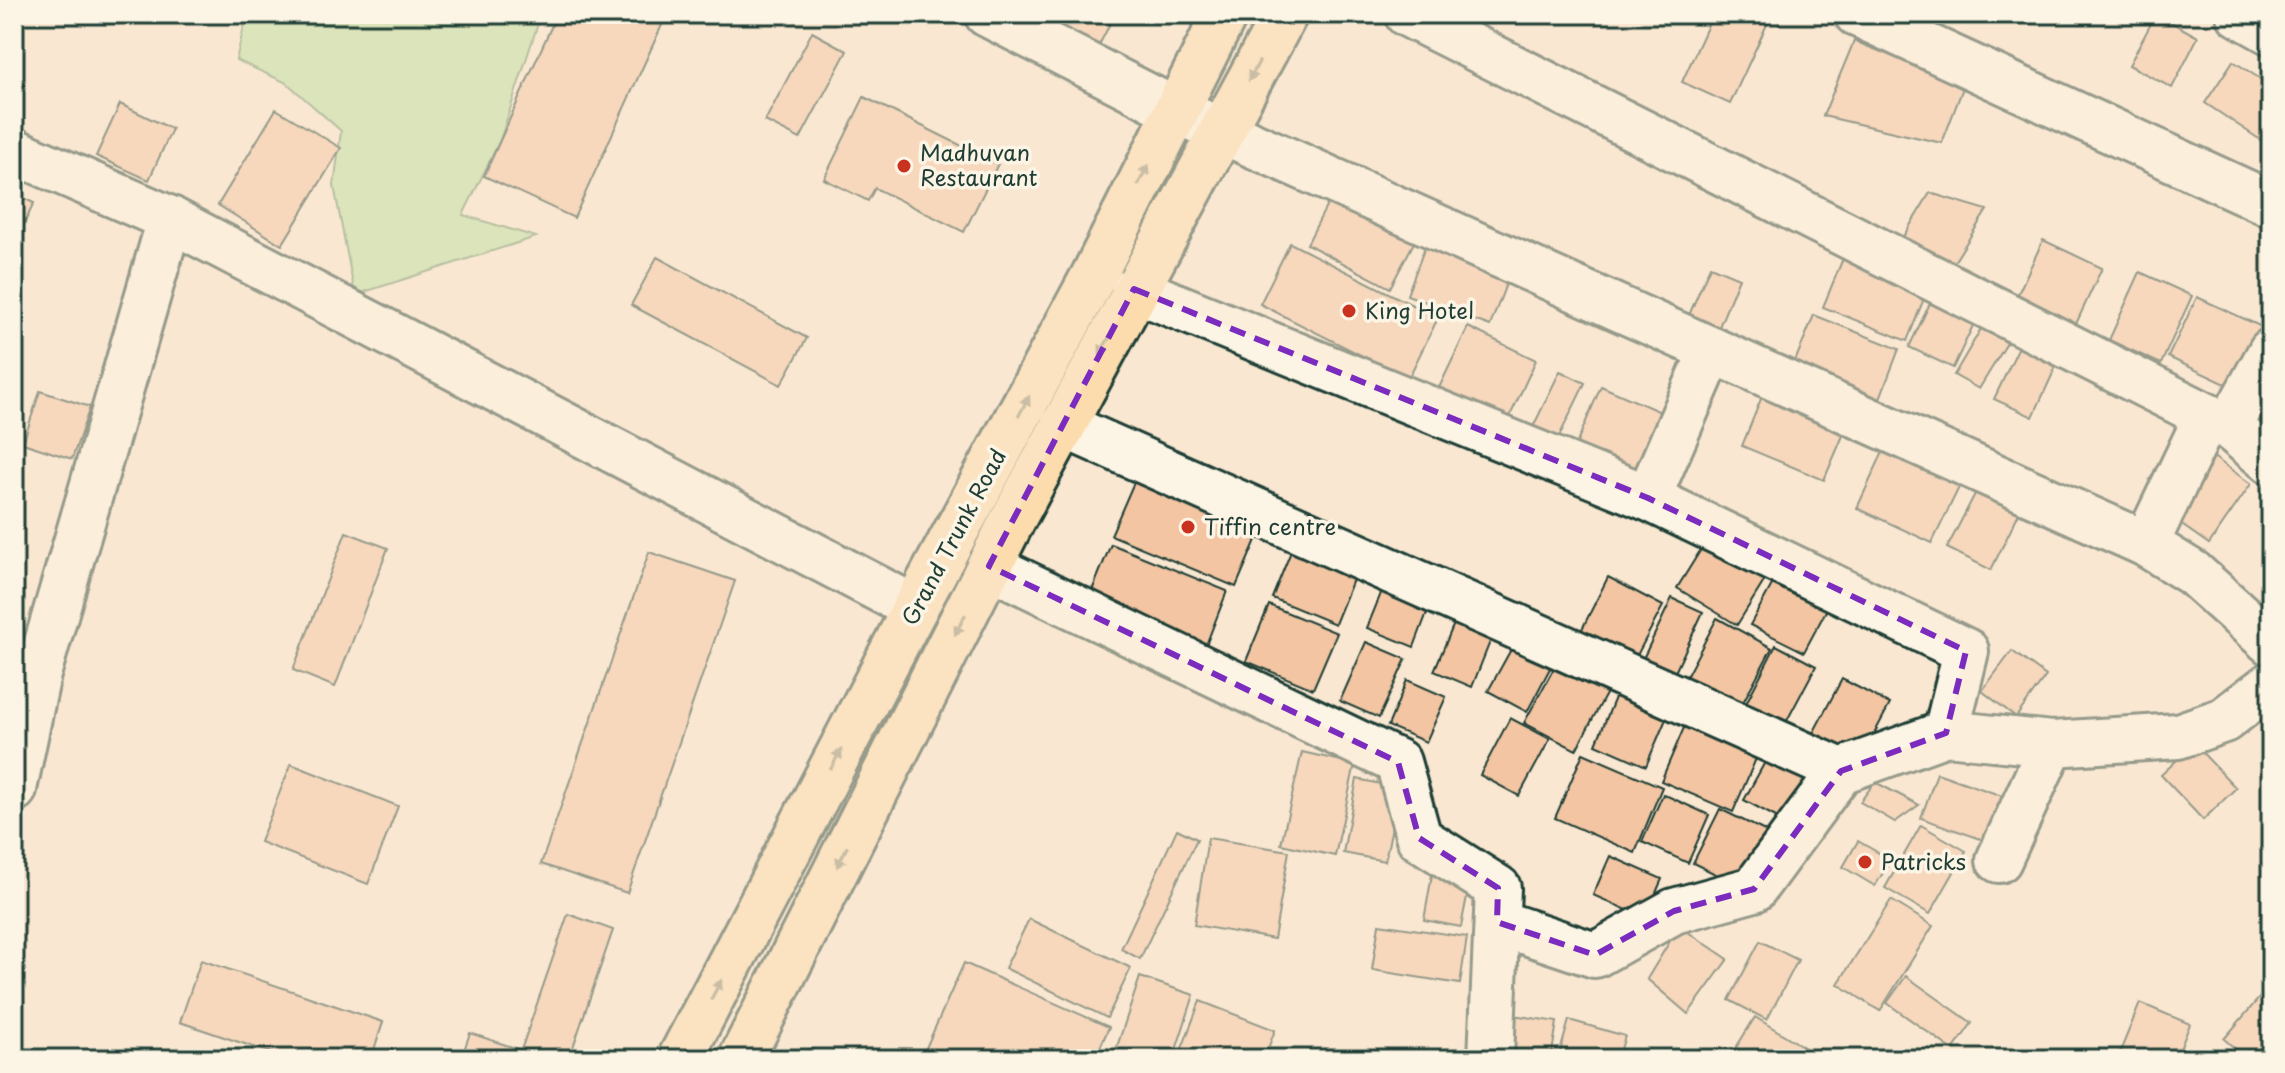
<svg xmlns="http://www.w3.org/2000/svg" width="2285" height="1073" font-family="'Playpen Sans',sans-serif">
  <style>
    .green { fill: #b6e09e; stroke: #6a8e69; stroke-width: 2 }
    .building { fill: #f3c5a2; stroke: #1f3d34; stroke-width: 2 }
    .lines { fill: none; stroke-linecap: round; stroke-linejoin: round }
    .minor-casing { stroke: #1f3d34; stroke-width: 50 }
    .major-casing { stroke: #1f3d34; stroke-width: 50 }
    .minor { stroke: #fcf5e5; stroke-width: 44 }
    .major { stroke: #fcdcac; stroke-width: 44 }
    .oneway { fill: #8e8c70 }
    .marked { fill: none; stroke: #7b2cbf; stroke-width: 6; stroke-dasharray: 16 10; stroke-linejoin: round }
    .poi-dot { fill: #c8321e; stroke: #fcf5e5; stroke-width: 3 }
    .labels { text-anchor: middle; stroke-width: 7; stroke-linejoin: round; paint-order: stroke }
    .poi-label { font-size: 22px; fill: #1f3d34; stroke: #fcf5e5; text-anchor: start }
    .street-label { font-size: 22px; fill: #1f3d34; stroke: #fcf5e5 }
  </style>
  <rect width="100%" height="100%" fill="#f9e7d1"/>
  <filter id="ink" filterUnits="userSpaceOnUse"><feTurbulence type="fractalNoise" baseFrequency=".0125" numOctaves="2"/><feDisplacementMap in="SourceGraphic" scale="16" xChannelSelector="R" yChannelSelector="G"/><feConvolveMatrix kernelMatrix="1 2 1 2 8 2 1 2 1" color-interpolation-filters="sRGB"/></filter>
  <g filter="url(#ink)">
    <path class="green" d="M247,14H541L500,140L463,215L536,237L355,295L334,186L341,131L287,83L236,60Z"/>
    <g class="building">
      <path d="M557,14H667L574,218L484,176Z"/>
      <path d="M1055,14H1115L1094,55L1046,31Z"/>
      <path d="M1713,14H1761L1770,18L1730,104L1682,82Z"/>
      <path d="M2156,14L2198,37L2172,88L2129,65Z"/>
      <path d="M812,32L847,51L800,139L765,121Z"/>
      <path d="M1854,41L1964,85L1942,143L1823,116Z"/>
      <path d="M2233,61L2271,86V147L2205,103Z"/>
      <path d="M864,97L998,164L964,232L875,188L868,201L824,179Z"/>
      <path d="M120,104L172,129L149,180L96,156Z"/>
      <path d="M276,109L341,148L282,245L218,205Z"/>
      <path d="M1335,189L1419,233L1390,288L1307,244Z"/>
      <path d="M1930,193L1987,210L1946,275L1898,245Z"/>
      <path d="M14,194L34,203L14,245Z"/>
      <path d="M2043,240L2102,268L2076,324L2017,296Z"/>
      <path d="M1290,243L1438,318L1408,379L1260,304Z"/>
      <path d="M1426,244L1509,276L1490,326L1407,295Z"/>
      <path d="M1846,251L1929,286L1907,341L1823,307Z"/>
      <path d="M657,257L807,338L781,385L631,305Z"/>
      <path d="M1710,266L1739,278L1717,332L1687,320Z"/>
      <path d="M2140,272L2192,296L2161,364L2109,340Z"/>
      <path d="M1933,297L1977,317L1953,368L1909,347Z"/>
      <path d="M2197,297L2262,327L2234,388L2168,357Z"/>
      <path d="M1814,315L1899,349L1877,406L1791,371Z"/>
      <path d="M1468,327L1536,360L1505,427L1436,394Z"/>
      <path d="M1982,327L2007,343L1979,389L1954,375Z"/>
      <path d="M2021,342L2059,360L2033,417L1994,399Z"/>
      <path d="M1560,371L1585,383L1557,441L1532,429Z"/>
      <path d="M1601,386L1672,417L1643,483L1573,452Z"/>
      <path d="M1765,389L1848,424L1824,480L1742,446Z"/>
      <path d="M40,391L90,407L72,459L23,443Z"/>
      <path d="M1888,441L1964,477L1932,543L1857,508Z"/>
      <path d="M2208,453L2251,484L2209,544L2166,514Z"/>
      <path d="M1141,466L1265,519L1236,587L1111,535Z"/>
      <path d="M1977,490L2020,511L1991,570L1947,548Z"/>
      <path d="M346,532L388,548L335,687L293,670Z"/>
      <path d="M1708,538L1768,575L1737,625L1677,588Z"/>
      <path d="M1296,539L1359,565L1335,624L1272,598Z"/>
      <path d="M1111,544L1227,591L1206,645L1089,598Z"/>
      <path d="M649,552L735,581L627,893L541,864Z"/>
      <path d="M1388,576L1434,594L1414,647L1367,628Z"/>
      <path d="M1608,577L1663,606L1634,661L1580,633Z"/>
      <path d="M1774,581L1827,609L1804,652L1750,625Z"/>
      <path d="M1672,598L1703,612L1671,681L1639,667Z"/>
      <path d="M1269,605L1337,633L1313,689L1246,661Z"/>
      <path d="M1458,614L1495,629L1472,687L1434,671Z"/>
      <path d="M1717,618L1772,648L1740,708L1685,679Z"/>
      <path d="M1520,633L1558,653L1527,712L1488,691Z"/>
      <path d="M1366,642L1406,659L1379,718L1340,701Z"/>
      <path d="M1776,645L1816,666L1782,730L1743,709Z"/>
      <path d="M2012,651L2046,676L2016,717L1982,691Z"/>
      <path d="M1561,655L1612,683L1576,750L1524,723Z"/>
      <path d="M1842,679L1890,704L1859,762L1811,737Z"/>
      <path d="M1407,680L1446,697L1426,742L1388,726Z"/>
      <path d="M1618,690L1669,712L1646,766L1596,744Z"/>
      <path d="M1689,716L1761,747L1733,812L1661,781Z"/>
      <path d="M1510,718L1550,739L1519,796L1480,775Z"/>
      <path d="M2194,744L2236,788L2203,820L2161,775Z"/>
      <path d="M1302,752L1355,764L1335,856L1281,844Z"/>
      <path d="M1583,753L1662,787L1635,853L1555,818Z"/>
      <path d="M1770,753L1815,777L1789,824L1744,800Z"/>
      <path d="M291,764L398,806L368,884L260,842Z"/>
      <path d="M1937,773L2011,799L1995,844L1921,818Z"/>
      <path d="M1357,779L1400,788L1385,861L1343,853Z"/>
      <path d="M1875,782L1919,805L1895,822L1860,802Z"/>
      <path d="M1663,794L1709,815L1688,863L1642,842Z"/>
      <path d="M1720,809L1773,835L1746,889L1693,863Z"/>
      <path d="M1921,825L1966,851L1930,914L1885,888Z"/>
      <path d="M1177,829L1197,839L1140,959L1121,949Z"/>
      <path d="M1208,838L1289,851L1274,939L1194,925Z"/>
      <path d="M1858,841L1891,860L1875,886L1843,867Z"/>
      <path d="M1610,856L1662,879L1645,918L1593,895Z"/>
      <path d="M1433,869L1471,876L1461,927L1424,920Z"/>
      <path d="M1891,900L1933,926L1880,1011L1838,984Z"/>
      <path d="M568,914L613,930L569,1059H461L470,1033L521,1050Z"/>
      <path d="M1029,919L1131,968L1107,1018L1005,968Z"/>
      <path d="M1379,924L1467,937L1460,984L1372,970Z"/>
      <path d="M1679,926L1728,959L1688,1014L1647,979Z"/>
      <path d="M1760,941L1798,960L1767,1020L1729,1000Z"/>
      <path d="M201,960L383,1022L371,1059H289L180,1022Z"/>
      <path d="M964,963L1109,1027L1095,1059H921Z"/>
      <path d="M1906,976L1972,1023L1953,1050L1887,1003Z"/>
      <path d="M1140,977L1194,995L1173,1059H1113Z"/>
      <path d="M2266,990L2271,995V1059H2247L2224,1039Z"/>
      <path d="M1200,1001L1275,1030L1264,1059H1178Z"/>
      <path d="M2140,1003L2190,1024L2176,1059H2117Z"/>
      <path d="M1507,1014L1557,1022L1551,1059H1499Z"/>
      <path d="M1755,1017L1812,1052L1808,1059H1729Z"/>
      <path d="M1569,1020L1625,1036L1618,1059H1558Z"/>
    </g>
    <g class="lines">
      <g class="minor-casing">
        <g id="minor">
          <path d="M987,14L1175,110L2146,544L2193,573L2271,643"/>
          <path d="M1407,14L2229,427L2271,462"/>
          <path d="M1857,14L2271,204"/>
          <path d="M2239,14L2271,32"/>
          <path d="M14,151L170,219L915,608"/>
          <path d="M1134,289L1648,498L1966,651L1946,733"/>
          <path d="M1063,425L1841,771"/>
          <path d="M2229,427L2271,351"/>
          <path d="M1648,498L1712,350"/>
          <path d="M2146,544L2207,416"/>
          <path d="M989,566L1398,762L1419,838L1498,888L1491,1059"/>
          <path d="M14,789L38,674L170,219"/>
          <path d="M1999,860L2052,744"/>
          <path d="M1497,922L1595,955L1674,911L1754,889L1841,771L1946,733L2052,744L2178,736L2224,720L2271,684"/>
        </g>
      </g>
      <g class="major-casing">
        <g id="major">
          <path d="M680,1059L915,608L1094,275L1225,14"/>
          <path d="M741,1059L1011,523L1285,14"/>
        </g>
      </g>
      <use href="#minor" class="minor"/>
      <use href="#major" class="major"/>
    </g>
    <defs><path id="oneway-solid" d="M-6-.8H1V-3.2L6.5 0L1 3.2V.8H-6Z" transform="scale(2)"/></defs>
    <g class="oneway">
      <use href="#oneway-solid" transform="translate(1254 71) rotate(118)"/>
      <use href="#oneway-solid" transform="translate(1143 175) rotate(-64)"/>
      <use href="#oneway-solid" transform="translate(1105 345) rotate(118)"/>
      <use href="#oneway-solid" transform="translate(1024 406) rotate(-62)"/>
      <use href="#oneway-solid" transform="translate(960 625) rotate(117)"/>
      <use href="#oneway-solid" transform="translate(836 759) rotate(-62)"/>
      <use href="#oneway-solid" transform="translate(842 857) rotate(117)"/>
      <use href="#oneway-solid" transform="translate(716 990) rotate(-62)"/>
    </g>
  </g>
  <path d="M0 0H2285V1073H0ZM1134,289L1648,498L1966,651L1946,733L1841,771L1754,889L1674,911L1595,955L1497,922L1498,888L1419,838L1398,762L989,566Z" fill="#f9e7d1" fill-opacity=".55" fill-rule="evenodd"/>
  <path class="marked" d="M1134,289L1648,498L1966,651L1946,733L1841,771L1754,889L1674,911L1595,955L1497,922L1498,888L1419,838L1398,762L989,566Z"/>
  <g class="poi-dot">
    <circle cx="904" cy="166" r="8"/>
    <circle cx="1349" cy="311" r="8"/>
    <circle cx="1188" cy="527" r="8"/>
    <circle cx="1865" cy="862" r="8"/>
  </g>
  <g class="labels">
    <g class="poi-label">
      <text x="920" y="161">Madhuvan<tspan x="920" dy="25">Restaurant</tspan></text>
      <text x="1365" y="319">King Hotel</text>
      <text x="1204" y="535">Tiffin centre</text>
      <text x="1881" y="870">Patricks</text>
    </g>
    <g class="street-label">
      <text transform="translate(954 537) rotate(-62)" y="8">Grand Trunk Road</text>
    </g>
  </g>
  <rect width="2285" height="1073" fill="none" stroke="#fcf5e5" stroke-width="48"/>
  <rect x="24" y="24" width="2237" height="1025" fill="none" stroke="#1f3d34" stroke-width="3" filter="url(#ink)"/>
</svg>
